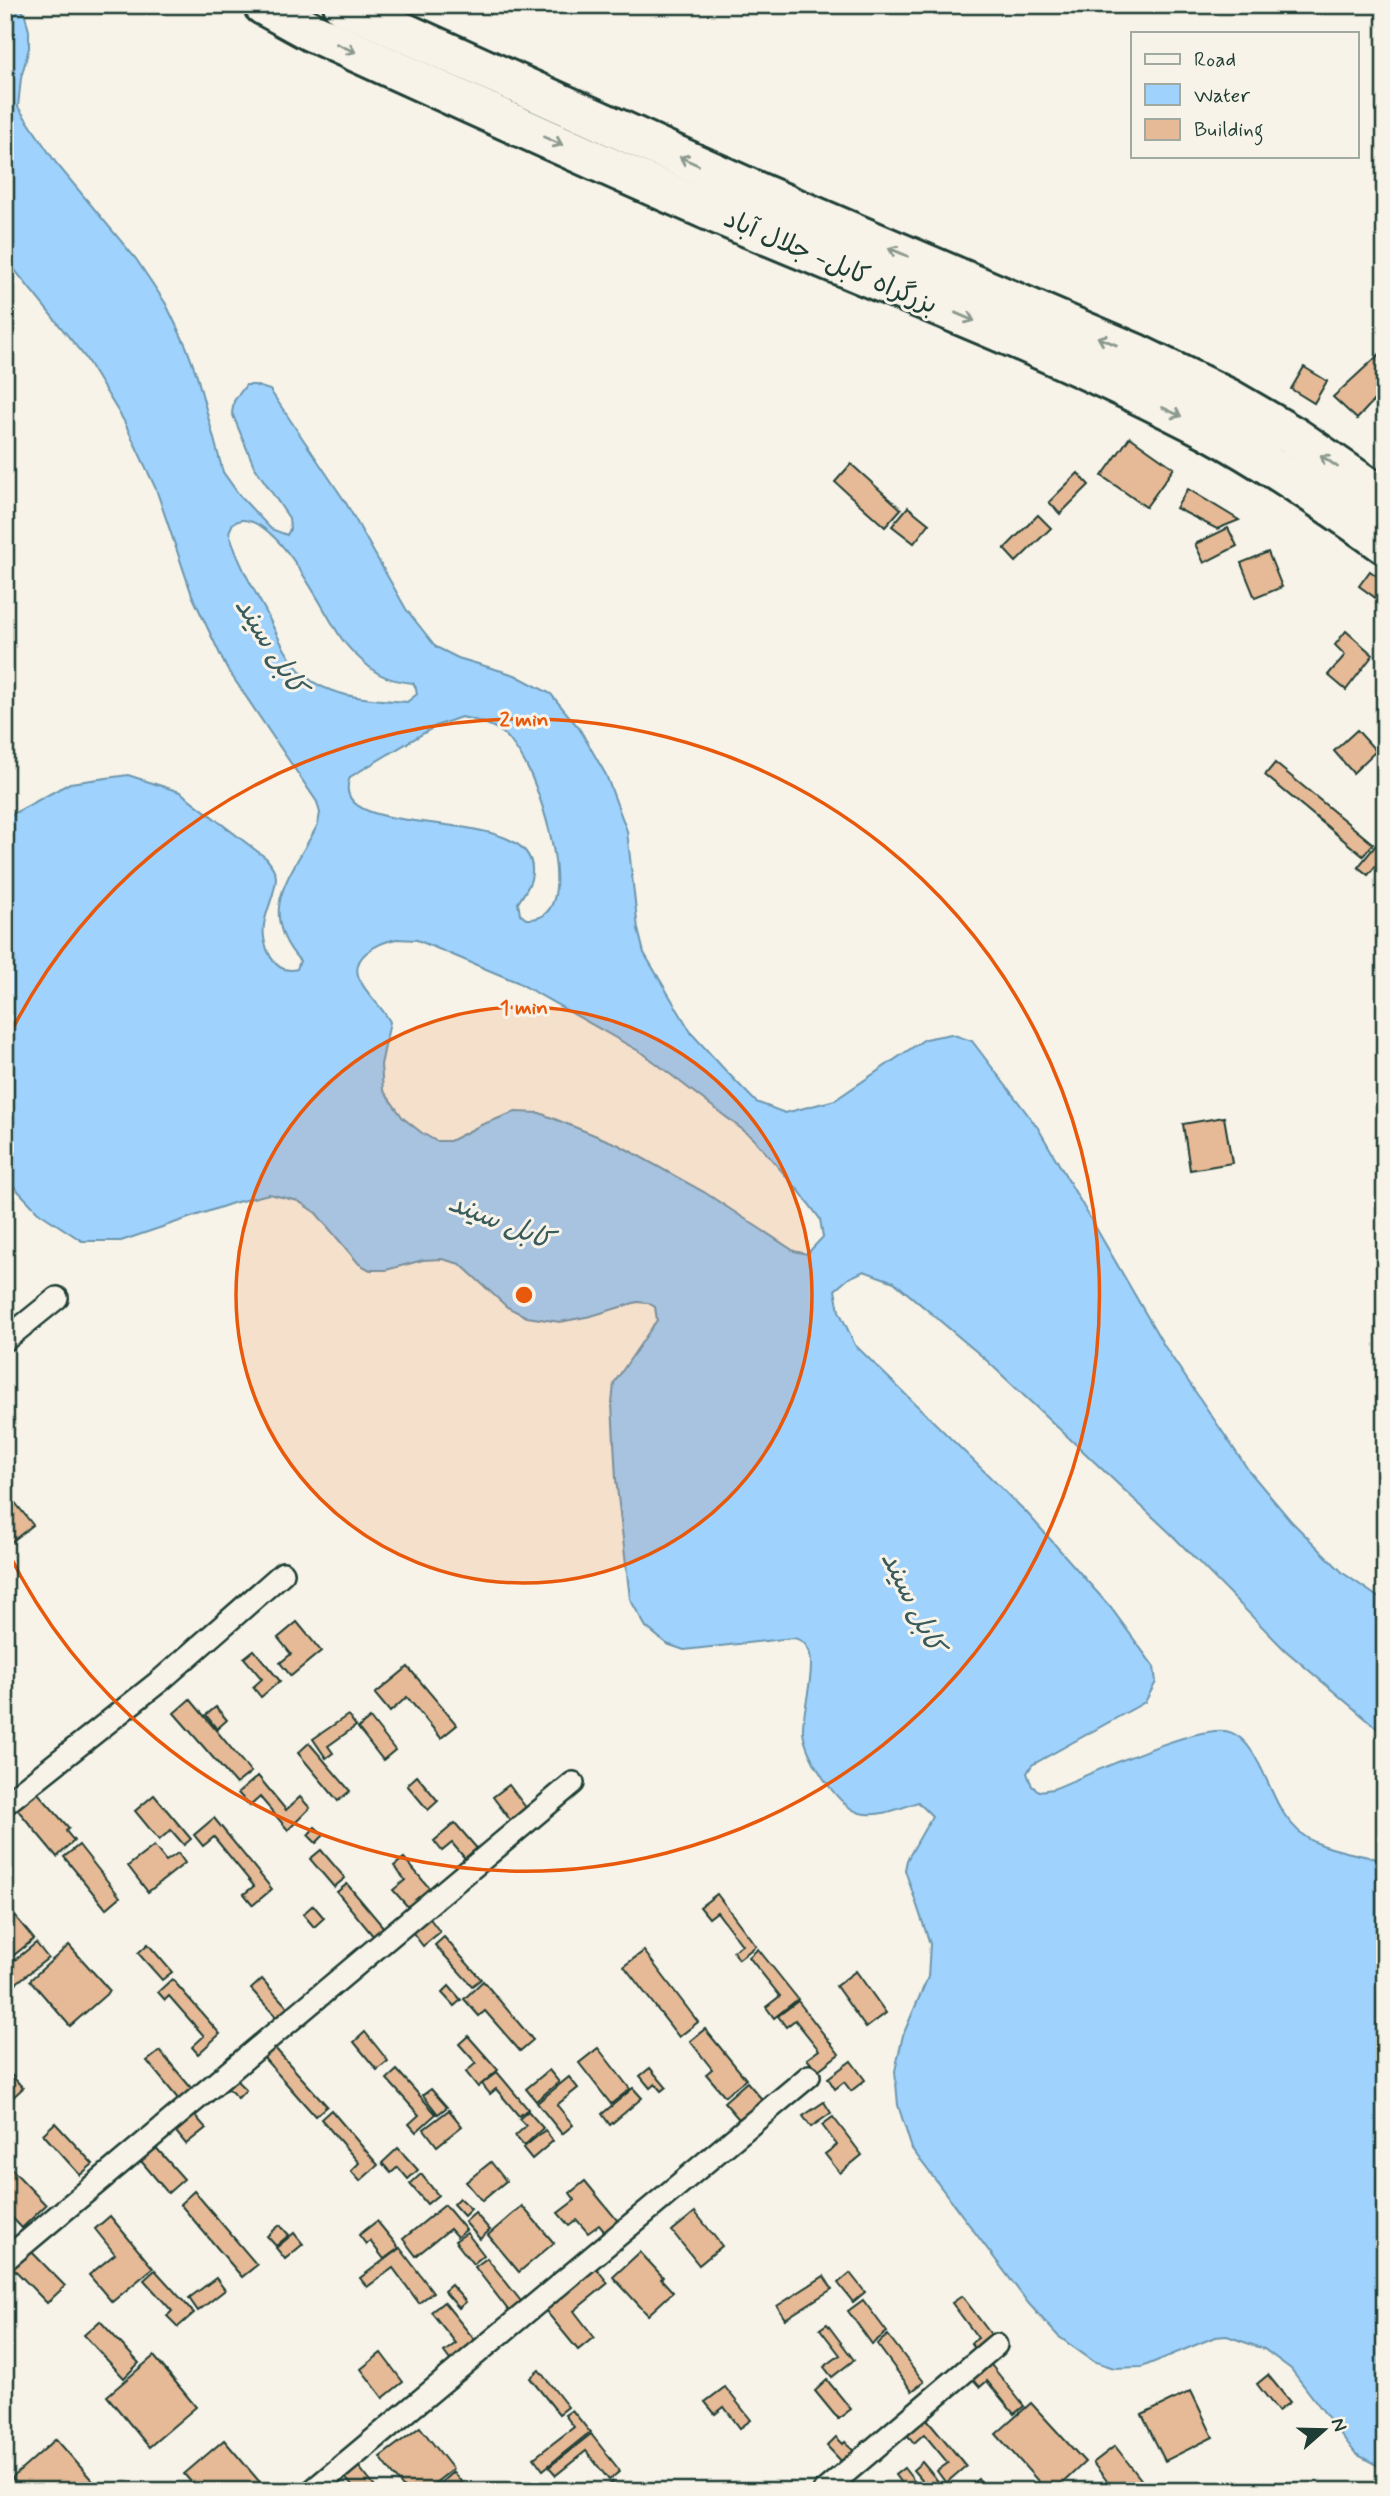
<svg xmlns="http://www.w3.org/2000/svg" width="1390" height="2496" font-family="Mynerve,'Playpen Sans Arabic',sans-serif">
  <style>
    .water { fill: #9fd2fd; stroke: #6c96ad; stroke-width: 2; fill-rule: evenodd }
    .building { fill: #e6ba96; stroke: #1f3d34; stroke-width: 2 }
    .lines { fill: none; stroke-linecap: round; stroke-linejoin: round }
    .street-casing { stroke: #1f3d34; stroke-width: 26 }
    .highway-casing { stroke: #1f3d34; stroke-width: 44 }
    .street { stroke: #f7f3e8; stroke-width: 21 }
    .highway { stroke: #f7f3e8; stroke-width: 38 }
    .oneway { stroke: #8b988e }
    .ring { fill: none; stroke: #e8590c; stroke-width: 3.5 }
    .labels { text-anchor: middle; stroke-width: 6; stroke-linejoin: round; paint-order: stroke }
    .street-label { font-size: 26px; fill: #1f3d34; stroke: #f7f3e8 }
    .water-label { font-size: 28px; font-style: italic; fill: #395b5c; stroke: #f7f3e8 }
    .centre { fill: #e8590c; stroke: #f7f3e8; stroke-width: 3.5 }
    .ring-label { font-size: 21px; text-anchor: middle; font-weight: bold; fill: #e8590c; stroke: #f7f3e8; stroke-width: 6; stroke-linejoin: round; paint-order: stroke }
  </style>
  <rect width="100%" height="100%" fill="#f7f3e8"/>
  <filter id="ink" filterUnits="userSpaceOnUse"><feTurbulence type="fractalNoise" baseFrequency=".0143" numOctaves="2"/><feDisplacementMap in="SourceGraphic" scale="14" xChannelSelector="R" yChannelSelector="G"/><feConvolveMatrix kernelMatrix="1 2 1 2 8 2 1 2 1" color-interpolation-filters="sRGB"/></filter>
  <g filter="url(#ink)">
    <path class="water" d="M5,5H19L25,15L29,31V48L21,78L18,107L56,163L136,259L166,304L186,346L197,376L223,472L240,496L271,529L287,535L290,529L289,518L254,466L232,413L234,401L246,385H254L270,390L346,503L406,609L436,647L458,658L515,675L551,694L579,728L606,775L627,831L638,929L644,953L692,1034L725,1070L756,1102L785,1113L835,1100L925,1039L951,1034L972,1041L1038,1128L1165,1347L1249,1471L1291,1521L1343,1573L1385,1602V1735L1285,1650L1170,1533L984,1358L894,1282L864,1271L849,1278L835,1290L839,1311L855,1345L1027,1513L1111,1608L1154,1667L1156,1682L1145,1702L1032,1765L1027,1773L1032,1786L1039,1791L1053,1789C1089,1775 1192,1726 1225,1731C1255,1735 1267,1788 1282,1811C1287,1819 1296,1829 1303,1835C1320,1849 1363,1855 1385,1861V2467H1380L1356,2454L1291,2369L1264,2349L1227,2336L1215,2337L1142,2367L1114,2368L1093,2361L1058,2336L1029,2304L912,2149L898,2105L895,2071L903,2035L928,1977L930,1944L905,1870L907,1860L932,1816L918,1802C902,1808 877,1818 860,1813C837,1806 804,1754 803,1731C801,1707 828,1643 793,1638L684,1650L667,1644L646,1627L630,1599L616,1479L612,1404L614,1383L657,1320L655,1307L648,1303L637,1302L591,1316L560,1322L527,1317L507,1307L460,1264L442,1259L423,1260L386,1270H370L359,1264L316,1213L298,1201L269,1194L233,1203L121,1241H82L38,1212L5,1177V818L70,783L128,775L180,792L266,858C271,864 275,870 276,877C276,893 266,909 264,925C261,945 274,976 297,969L300,961C254,910 293,873 318,824L320,813L317,802L226,667L192,595L156,489L124,421L85,357L5,258ZM241,520C280,518 322,610 342,639C350,651 362,661 373,670C385,679 398,681 413,683L416,688L417,694L407,702C374,699 331,699 304,675C286,658 276,632 265,610C251,585 237,560 229,532L233,523ZM461,717C477,720 498,726 509,739C516,748 524,760 529,771C542,798 585,923 526,919L520,914L518,903C522,896 529,888 531,879C550,797 322,848 350,777L436,726ZM396,939L417,940L517,982L644,1054L752,1137L800,1192L820,1219L823,1237L807,1254L794,1251L704,1192L619,1145L540,1113L515,1112L481,1125L450,1141H436L422,1133L403,1118L383,1090L381,1065L390,1022C379,999 340,976 366,953C376,945 384,942 396,939Z"/>
    <g class="building">
      <path d="M1385,349V388L1357,419L1333,397Z"/>
      <path d="M1304,367L1327,381L1314,403L1291,389Z"/>
      <path d="M1130,437L1174,468L1146,507L1102,476Z"/>
      <path d="M851,464L901,509L885,527L835,482Z"/>
      <path d="M1078,473L1089,485L1060,514L1049,502Z"/>
      <path d="M1188,489L1239,520L1217,529L1176,508Z"/>
      <path d="M908,507L929,524L914,543L892,526Z"/>
      <path d="M1038,515L1051,528L1016,562L1004,549Z"/>
      <path d="M1228,528L1237,546L1204,563L1195,544Z"/>
      <path d="M1268,552L1282,587L1255,598L1241,563Z"/>
      <path d="M1370,571L1385,582L1384,604L1359,586Z"/>
      <path d="M1346,631L1373,655L1346,690L1328,675L1345,655L1335,645Z"/>
      <path d="M1357,730L1376,751L1353,773L1334,751Z"/>
      <path d="M1275,763L1373,844L1363,856L1265,775Z"/>
      <path d="M1385,834V855L1368,875L1358,867Z"/>
      <path d="M1224,1117L1232,1163L1190,1170L1183,1124Z"/>
      <path d="M5,1490L33,1525L5,1547Z"/>
      <path d="M297,1622L321,1651L291,1676L280,1663L291,1654L278,1638Z"/>
      <path d="M254,1650L280,1681L261,1697L253,1687L262,1679L244,1658Z"/>
      <path d="M408,1667L457,1725L441,1738L407,1697L390,1712L375,1694Z"/>
      <path d="M190,1699L251,1772L236,1784L174,1713Z"/>
      <path d="M216,1707L227,1720L217,1729L206,1715Z"/>
      <path d="M348,1715L356,1726L328,1746L333,1753L326,1758L313,1739Z"/>
      <path d="M370,1718L395,1750L383,1760L358,1728Z"/>
      <path d="M309,1743L350,1791L338,1801L298,1753Z"/>
      <path d="M258,1776L286,1810L300,1797L310,1808L288,1830L260,1797L250,1806L238,1793Z"/>
      <path d="M417,1776L438,1801L428,1810L407,1785Z"/>
      <path d="M509,1785L530,1813L514,1825L493,1797Z"/>
      <path d="M37,1792L69,1828L66,1831L74,1841L57,1857L17,1809Z"/>
      <path d="M154,1795L191,1839L184,1845L171,1830L159,1840L135,1811Z"/>
      <path d="M214,1818L272,1889L253,1905L244,1894L254,1886L214,1837L203,1846L194,1835Z"/>
      <path d="M455,1823L480,1852L468,1862L452,1843L442,1851L434,1841Z"/>
      <path d="M315,1827L324,1835L316,1843L308,1835Z"/>
      <path d="M79,1845L120,1897L106,1909L64,1857Z"/>
      <path d="M154,1846L166,1861L178,1853L185,1863L148,1892L128,1866Z"/>
      <path d="M321,1850L345,1878L334,1887L310,1859Z"/>
      <path d="M404,1858L431,1890L409,1908L393,1890L405,1880L394,1866Z"/>
      <path d="M347,1884L384,1928L374,1937L337,1892Z"/>
      <path d="M717,1894L756,1946L739,1959L733,1951L742,1945L717,1912L709,1918L700,1907Z"/>
      <path d="M5,1904L34,1939L14,1955L5,1944Z"/>
      <path d="M313,1905L324,1918L314,1927L303,1914Z"/>
      <path d="M428,1916L440,1932L423,1946L410,1929Z"/>
      <path d="M444,1937L481,1979L472,1986L435,1945Z"/>
      <path d="M36,1943L48,1958L5,1992V1968Z"/>
      <path d="M148,1944L172,1972L162,1980L138,1953Z"/>
      <path d="M69,1945L110,1991L70,2026L30,1980Z"/>
      <path d="M758,1949L798,1999L774,2018L766,2007L780,1996L749,1957Z"/>
      <path d="M644,1951L698,2022L679,2037L624,1966Z"/>
      <path d="M856,1971L886,2013L866,2028L836,1986Z"/>
      <path d="M172,1979L220,2034L198,2054L192,2047L204,2036L169,1996L165,2000L158,1992Z"/>
      <path d="M262,1979L289,2009L278,2019L251,1989Z"/>
      <path d="M483,1981L533,2040L520,2051L485,2011L479,2016L464,1999Z"/>
      <path d="M449,1986L461,2000L454,2006L442,1993Z"/>
      <path d="M798,2001L839,2054L817,2071L807,2059L819,2050L795,2020L786,2027L778,2016Z"/>
      <path d="M705,2029L746,2079L725,2096L706,2074L712,2069L690,2041Z"/>
      <path d="M365,2032L388,2061L377,2070L354,2042Z"/>
      <path d="M468,2036L498,2070L478,2087L466,2072L476,2063L459,2044Z"/>
      <path d="M274,2047L327,2106L315,2116L263,2057Z"/>
      <path d="M598,2048L630,2089L611,2104L579,2063Z"/>
      <path d="M160,2051L192,2089L179,2100L147,2061Z"/>
      <path d="M851,2061L865,2080L851,2091L844,2082L835,2089L828,2078Z"/>
      <path d="M5,2068L23,2088L9,2101L5,2097Z"/>
      <path d="M650,2068L666,2087L661,2091L655,2084L650,2088L640,2076Z"/>
      <path d="M397,2070L436,2114L416,2132L409,2124L419,2115L387,2079Z"/>
      <path d="M549,2070L559,2082L536,2101L526,2089Z"/>
      <path d="M497,2072L528,2109L519,2116L496,2089L490,2094L482,2084Z"/>
      <path d="M232,2076L246,2090L238,2098L224,2085Z"/>
      <path d="M569,2077L578,2088L557,2105L573,2125L562,2134L537,2103Z"/>
      <path d="M747,2082L767,2105L744,2125L724,2102Z"/>
      <path d="M633,2088L642,2098L610,2125L602,2114Z"/>
      <path d="M431,2089L447,2107L438,2114L423,2095Z"/>
      <path d="M824,2102L831,2113L811,2127L803,2116Z"/>
      <path d="M331,2110L378,2165L360,2181L351,2171L359,2163L321,2119Z"/>
      <path d="M449,2110L462,2126L437,2146L424,2129Z"/>
      <path d="M191,2111L206,2128L186,2144L172,2127Z"/>
      <path d="M528,2111L543,2128L524,2146L515,2136L526,2126L519,2119Z"/>
      <path d="M833,2117L862,2155L840,2173L825,2154L837,2145L822,2125Z"/>
      <path d="M55,2123L93,2164L80,2175L43,2134Z"/>
      <path d="M545,2130L553,2141L532,2159L523,2148Z"/>
      <path d="M151,2142L184,2179L168,2193L136,2155Z"/>
      <path d="M398,2148L418,2170L408,2179L398,2167L391,2173L382,2163Z"/>
      <path d="M5,2162L46,2205L22,2228L5,2210Z"/>
      <path d="M491,2162L506,2181L482,2201L466,2182Z"/>
      <path d="M421,2174L438,2195L427,2204L410,2184Z"/>
      <path d="M585,2181L622,2226L609,2237L599,2225L588,2233L577,2220L569,2226L558,2213L575,2200L570,2193Z"/>
      <path d="M194,2191L257,2265L242,2277L180,2204Z"/>
      <path d="M459,2198L471,2209L464,2216L453,2204Z"/>
      <path d="M445,2205L466,2230L457,2237L450,2229L416,2256L403,2239Z"/>
      <path d="M522,2206L554,2243L519,2272L488,2235Z"/>
      <path d="M695,2212L722,2246L699,2265L672,2231Z"/>
      <path d="M475,2213L490,2230L480,2239L465,2222Z"/>
      <path d="M110,2216L153,2268L112,2302L89,2275L115,2254L95,2229Z"/>
      <path d="M377,2221L399,2248L384,2259L370,2241L366,2244L359,2235Z"/>
      <path d="M280,2225L289,2235L276,2246L267,2236Z"/>
      <path d="M294,2233L303,2244L285,2259L276,2248Z"/>
      <path d="M467,2233L484,2255L473,2264L455,2241Z"/>
      <path d="M26,2246L65,2286L47,2303L8,2263Z"/>
      <path d="M400,2248L433,2292L419,2303L393,2268L367,2287L360,2278Z"/>
      <path d="M640,2252L663,2277L661,2279L673,2292L648,2315L613,2277Z"/>
      <path d="M487,2258L524,2305L512,2315L475,2267Z"/>
      <path d="M596,2268L608,2283L574,2311L594,2337L578,2350L545,2310Z"/>
      <path d="M155,2270L194,2313L178,2327L167,2316L172,2311L144,2280Z"/>
      <path d="M850,2273L865,2292L853,2302L838,2283Z"/>
      <path d="M824,2276L832,2289L785,2319L777,2306Z"/>
      <path d="M216,2278L225,2290L198,2311L189,2298Z"/>
      <path d="M451,2285L466,2302L459,2308L444,2291Z"/>
      <path d="M962,2296L996,2341L979,2354L971,2343L978,2338L952,2303Z"/>
      <path d="M863,2300L887,2332L872,2344L848,2311Z"/>
      <path d="M444,2302L478,2344L453,2364L444,2352L456,2343L431,2312Z"/>
      <path d="M100,2321L139,2363L124,2378L84,2335Z"/>
      <path d="M827,2324L854,2360L832,2377L824,2367L840,2355L820,2329Z"/>
      <path d="M888,2335L924,2382L912,2391L877,2344Z"/>
      <path d="M381,2353L403,2382L383,2398L361,2369Z"/>
      <path d="M154,2356L196,2407L149,2447L107,2396Z"/>
      <path d="M988,2361L1024,2406L1014,2414L987,2381L980,2387L970,2376Z"/>
      <path d="M539,2370L568,2407L559,2414L530,2378Z"/>
      <path d="M1268,2375L1290,2402L1278,2411L1257,2384Z"/>
      <path d="M827,2380L851,2409L838,2419L815,2391Z"/>
      <path d="M725,2387L751,2420L740,2428L724,2407L715,2414L705,2402Z"/>
      <path d="M1191,2391L1213,2437L1165,2461L1142,2415Z"/>
      <path d="M1031,2403L1085,2462L1054,2491H1047L996,2434Z"/>
      <path d="M572,2410L590,2432L543,2470L534,2458L574,2427L565,2415Z"/>
      <path d="M922,2413L966,2466L946,2483L937,2471L948,2463L924,2434L914,2443L902,2429Z"/>
      <path d="M420,2427L453,2469L425,2491H406L380,2457Z"/>
      <path d="M591,2434L620,2471L609,2480L586,2451L556,2475L549,2467Z"/>
      <path d="M836,2437L843,2444L845,2442L856,2452L844,2464L827,2446Z"/>
      <path d="M56,2439L97,2486L91,2491H23L12,2478Z"/>
      <path d="M224,2440L264,2487L260,2491H199L184,2474Z"/>
      <path d="M1115,2446L1150,2491H1115L1093,2463Z"/>
      <path d="M355,2462L378,2491H356L342,2473Z"/>
      <path d="M922,2462L942,2486L936,2491H931L913,2470Z"/>
      <path d="M904,2468L922,2491H907L895,2475Z"/>
      <path d="M453,2472L469,2491H431Z"/>
      <path d="M978,2479L987,2491H969L967,2488Z"/>
      <path d="M612,2482L620,2491H601Z"/>
    </g>
    <g class="lines">
      <g class="street-casing">
        <g id="street">
          <path d="M5,1340L57,1298"/>
          <path d="M5,1804L161,1680L283,1573"/>
          <path d="M5,2260L573,1783"/>
          <path d="M312,2491L809,2076"/>
          <path d="M824,2491L996,2345"/>
        </g>
      </g>
      <g class="highway-casing">
        <g id="highway">
          <path d="M263,5L312,32C453,96 595,162 738,223C896,290 1057,350 1209,430C1270,463 1328,503 1385,544"/>
          <path d="M343,5L760,193L1137,354L1228,398L1295,437L1385,499"/>
        </g>
      </g>
      <use href="#street" class="street"/>
      <use href="#highway" class="highway"/>
    </g>
    <defs><path id="oneway-shaft" d="M-6 0H5M1.5-3L5.5 0L1.5 3" fill="none" stroke-width="1.6" stroke-linecap="round" stroke-linejoin="round" transform="scale(1.75)"/></defs>
    <g class="oneway">
      <use href="#oneway-shaft" transform="translate(346 48) rotate(24)"/>
      <use href="#oneway-shaft" transform="translate(553 141) rotate(24)"/>
      <use href="#oneway-shaft" transform="translate(689 161) rotate(-156)"/>
      <use href="#oneway-shaft" transform="translate(898 252) rotate(-157)"/>
      <use href="#oneway-shaft" transform="translate(965 317) rotate(23)"/>
      <use href="#oneway-shaft" transform="translate(1107 341) rotate(-157)"/>
      <use href="#oneway-shaft" transform="translate(1172 412) rotate(26)"/>
      <use href="#oneway-shaft" transform="translate(1329 461) rotate(-145)"/>
    </g>
  </g>
  <circle cx="524" cy="1295" r="288" fill="#e8590c" fill-opacity=".12"/>
  <g class="ring">
    <circle cx="524" cy="1295" r="288"/>
    <path d="M6 1042A576 576 0 1 1 6 1548"/>
  </g>
  <g class="labels">
    <g class="street-label">
      <text transform="translate(831 261) rotate(23)" y="9">بزرگراه کابل- جلال آباد</text>
    </g>
    <g class="water-label">
      <text transform="translate(272 645) rotate(58)" y="10">کابل سيند</text>
      <text transform="translate(501 1220) rotate(22)" y="10">کابل سيند</text>
      <text transform="translate(914 1601) rotate(64)" y="10">کابل سيند</text>
    </g>
  </g>
  <circle cx="524" cy="1295" r="10" class="centre"/>
  <g class="ring-label">
    <text x="524" y="726">2 min</text>
    <text x="524" y="1014">1 min</text>
  </g>
  <rect width="1390" height="2496" fill="none" stroke="#f7f3e8" stroke-width="28"/>
  <rect x="14" y="14" width="1362" height="2468" fill="none" stroke="#1f3d34" stroke-width="2.5" filter="url(#ink)"/>
  <rect x="1131" y="32" width="228" height="126" fill="#f7f3e8" stroke="#a1aaa0" stroke-width="2"/>
  <rect x="1145" y="54" width="35" height="10" fill="#f7f3e8" stroke="#a1aaa0" stroke-width="2"/>
  <text x="1194" y="66" font-size="21" fill="#1f3d34">Road</text>
  <rect x="1145" y="84" width="35" height="21" fill="#9fd2fd" stroke="#a1aaa0" stroke-width="2"/>
  <text x="1194" y="102" font-size="21" fill="#1f3d34">Water</text>
  <rect x="1145" y="119" width="35" height="21" fill="#e6ba96" stroke="#a1aaa0" stroke-width="2"/>
  <text x="1194" y="136" font-size="21" fill="#1f3d34">Building</text>
  <g transform="translate(1324 2430) rotate(70)" stroke="#f7f3e8" stroke-width="5" paint-order="stroke">
  <path d="M0-5L12 26L0 18L-12 26Z" fill="#1f3d34"/>
  <text y="-10" font-size="19" font-weight="bold" text-anchor="middle" fill="#1f3d34">N</text>
  </g>
</svg>
